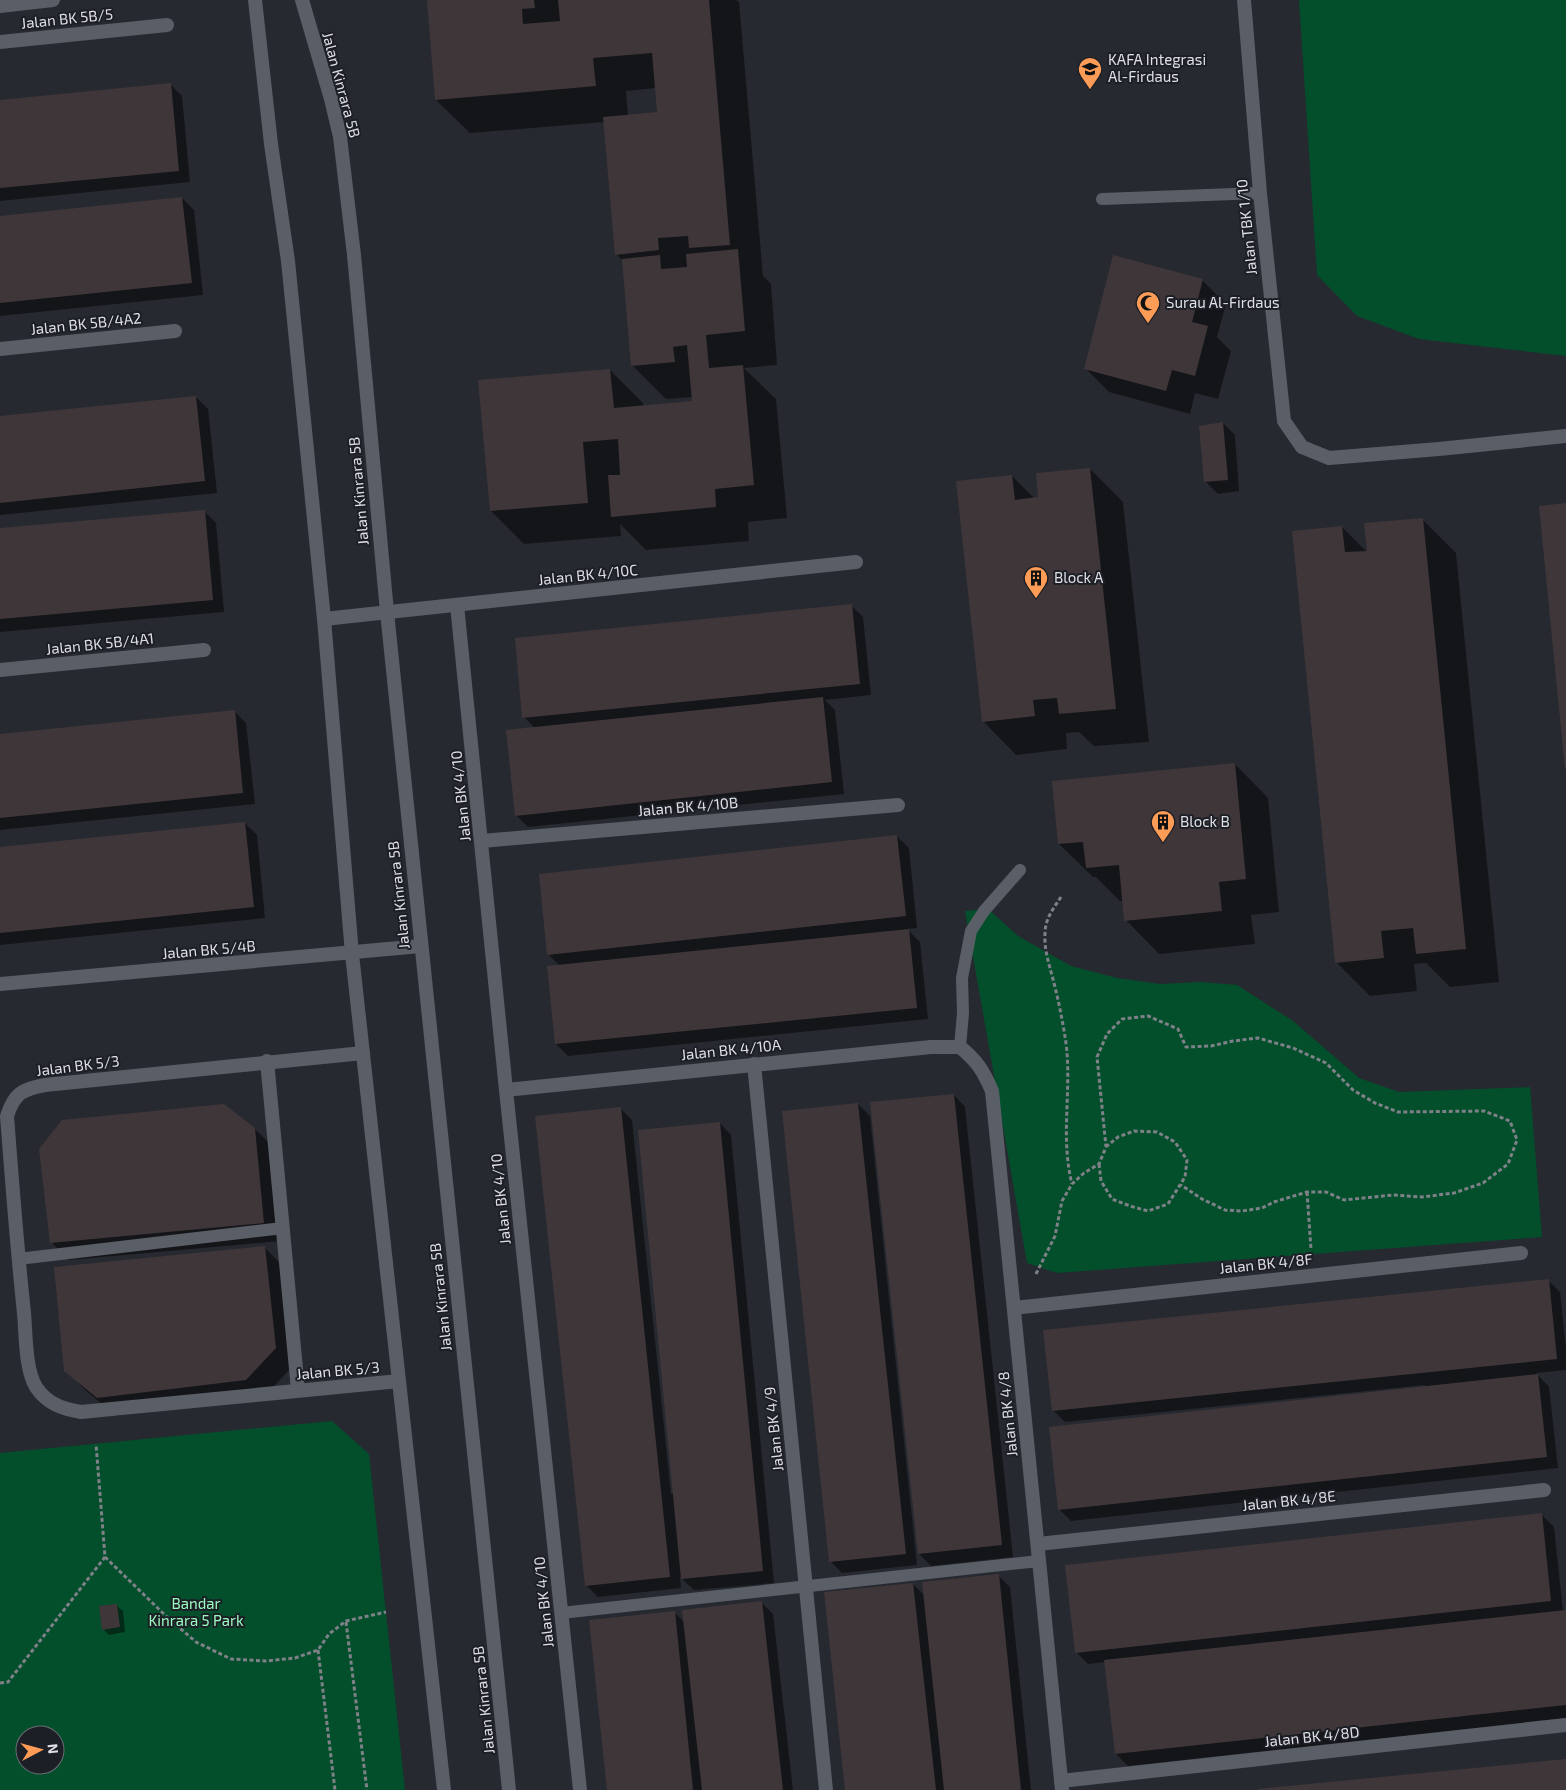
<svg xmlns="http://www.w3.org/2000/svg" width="1566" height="1790" font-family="'Exo 2',sans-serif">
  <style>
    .green { fill: #034f2c; fill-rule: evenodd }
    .shadow { fill: #0007; fill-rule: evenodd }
    .building { fill: #3f3639 }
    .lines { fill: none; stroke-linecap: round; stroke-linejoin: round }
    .path { stroke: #7e8187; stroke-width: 3; stroke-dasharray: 4 2.5; stroke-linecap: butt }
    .service { stroke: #5a5e67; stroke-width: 12 }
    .minor { stroke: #5a5e67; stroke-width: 14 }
    .tertiary { stroke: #5a5e67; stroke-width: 14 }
    .labels { text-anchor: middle; stroke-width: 4; stroke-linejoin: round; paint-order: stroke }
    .street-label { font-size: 15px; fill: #dee0e5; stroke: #1c1f26 }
    .poi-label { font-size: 15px; fill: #dee0e5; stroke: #1c1f26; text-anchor: start }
    .park-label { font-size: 15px; fill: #9cfcc0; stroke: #1c1f26 }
  </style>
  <rect width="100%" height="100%" fill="#262930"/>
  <g class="green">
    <path d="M1299,0H1566V356L1419,339L1357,316L1317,275Z"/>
    <path d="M988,909L1018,936L1071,966L1117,978L1160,984L1201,982L1237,985L1293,1021L1359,1078L1399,1092L1530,1087L1542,1237L1057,1273L1027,1263L965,911Z"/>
    <path d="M332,1421L369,1454L405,1790H0V1453ZM25,1735H55V1765H25Z"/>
  </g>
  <g class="shadow">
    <path d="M428,0H736L739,2L763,276L771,284L777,365L744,368L776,399L787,518L748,522L749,541L646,550L620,524L621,536L524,544L491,511L610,370L643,403L644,407L694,402L693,397L666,399L632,365L624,262L616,254L605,122L470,133L436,100ZM656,88L658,113L628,116L626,91Z"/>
    <path d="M170,84L182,96L190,182L0,201V101Z"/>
    <path d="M182,198L194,210L203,295L0,316V217Z"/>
    <path d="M1114,257L1203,281L1226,304L1217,337L1231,351L1218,399L1195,393L1190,414L1109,392L1085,368Z"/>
    <path d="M196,397L208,409L217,493L0,515V417Z"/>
    <path d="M1223,423L1235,435L1239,491L1218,494L1206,482L1200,427Z"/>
    <path d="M1090,469L1123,502L1149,742L1094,746L1079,732L1066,733L1067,749L1016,755L983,721L1012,476L1035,499L1040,498Z"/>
    <path d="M204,511L216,523L224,612L0,632V529Z"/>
    <path d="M1422,519L1456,553L1499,982L1450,987L1426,963L1414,964L1417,991L1370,996L1336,962L1342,527L1368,553Z"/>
    <path d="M851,605L863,617L871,695L825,700L835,710L844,794L528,827L516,815L535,728L524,717Z"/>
    <path d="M234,711L246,723L255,804L0,830V735Z"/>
    <path d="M1235,764L1268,798L1279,912L1251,915L1255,944L1159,954L1126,920L1124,901H1120L1096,877H1093L1059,844Z"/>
    <path d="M245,823L257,835L265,918L0,945V848Z"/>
    <path d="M897,836L909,848L917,928L907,929L920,942L928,1019L568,1056L556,1044L560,966L549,955Z"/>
    <path d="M954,1095L965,1107L1013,1557L931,1566L919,1554Z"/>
    <path d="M858,1104L870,1116L917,1565L842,1573L830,1561Z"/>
    <path d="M620,1108L632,1120L671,1494H674L720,1123L731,1135L774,1583L694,1590L680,1577L681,1588L598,1597L586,1585Z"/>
    <path d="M254,1128L273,1147L281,1241L69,1260L51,1242Z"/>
    <path d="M264,1247L282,1265L293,1366L264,1397L116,1416L84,1389L66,1370Z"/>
    <path d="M1548,1280L1560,1292L1566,1348V1370L1536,1373L1549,1387L1558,1468L1071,1521L1059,1509L1425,1387V1385L1065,1422L1053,1410Z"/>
    <path d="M1542,1515L1554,1527L1563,1611H1566V1718L1128,1766L1116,1754L1106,1662L1088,1664L1076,1652Z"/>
    <path d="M998,1575L1010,1587L1031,1790H847L913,1584L925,1596Z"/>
    <path d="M761,1602L773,1614L793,1790H608L674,1612L685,1623Z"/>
    <path d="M117,1606L123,1611L125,1632L109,1635L103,1629Z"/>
  </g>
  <g class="building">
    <path d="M427,0H534L535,8L522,9L523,24L560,21L558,0H709L730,245L689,248L688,236L658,238L659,250L615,255L603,117L657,112L652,53L593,58L596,86L435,100Z"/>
    <path d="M171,83L179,171L0,188V100Z"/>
    <path d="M182,197L192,283L0,303V216Z"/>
    <path d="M738,249L745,331L706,335L709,368L743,365L754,485L715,489L716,507L611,517L608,475H620L618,439L583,442L588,503L490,511L478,380L610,369L614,408L692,401L687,345L673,347L675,362L631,366L622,259L660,255L661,269L687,267L686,254Z"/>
    <path d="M1113,255L1203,279L1192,322L1208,326L1195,376L1172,370L1166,391L1084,369Z"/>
    <path d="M196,396L205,481L0,503V416Z"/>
    <path d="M1223,422L1228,480L1204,482L1199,426Z"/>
    <path d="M1090,468L1116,709L1059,714L1057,698L1033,700L1035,716L982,722L956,481L1012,475L1015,500L1038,497L1036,473Z"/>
    <path d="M1566,503V769H1565L1539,506Z"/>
    <path d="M205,510L213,600L0,619V528Z"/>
    <path d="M1423,518L1466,949L1416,954L1413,928L1381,931L1384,958L1335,963L1292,531L1342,526L1345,552L1367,551L1364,523Z"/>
    <path d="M852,604L860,684L522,718L515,638Z"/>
    <path d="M823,697L832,782L515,816L506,730Z"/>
    <path d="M235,710L243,793L0,818V734Z"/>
    <path d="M1235,763L1246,879L1219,882L1222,911L1124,921L1119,865L1086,868L1083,842L1058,844L1052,781Z"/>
    <path d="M245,822L254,907L0,933V847Z"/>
    <path d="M897,835L906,916L547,955L539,874Z"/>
    <path d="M909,929L917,1008L555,1044L547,966Z"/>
    <path d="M954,1094L1002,1545L918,1554L870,1102Z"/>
    <path d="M858,1103L906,1554L829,1562L782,1111Z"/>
    <path d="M224,1104L255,1128L264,1223L50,1243L39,1149L62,1120Z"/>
    <path d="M621,1107L670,1577L585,1586L535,1116Z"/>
    <path d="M720,1122L763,1571L681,1579L638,1130Z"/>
    <path d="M265,1246L276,1348L246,1380L97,1398L64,1371L54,1267Z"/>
    <path d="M1549,1279L1557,1359L1052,1411L1043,1330Z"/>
    <path d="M1538,1374L1547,1457L1058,1510L1049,1427Z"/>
    <path d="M1542,1513L1551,1601L1075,1653L1065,1565Z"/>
    <path d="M999,1574L1021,1790H944L922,1582Z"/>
    <path d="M913,1583L936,1790H845L824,1592Z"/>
    <path d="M762,1601L783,1790H702L682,1610Z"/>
    <path d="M117,1604L120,1627L102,1630L99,1606Z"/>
    <path d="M1566,1610V1705L1115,1754L1104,1660Z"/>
    <path d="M675,1611L693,1790H607L589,1620Z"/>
    <path d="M1566,1759V1790H1258V1789Z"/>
  </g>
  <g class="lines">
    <g class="path">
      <path d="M1061,897C1053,909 1045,919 1045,934C1044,951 1050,967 1054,983C1059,1003 1063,1023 1066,1043C1072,1091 1060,1137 1072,1184"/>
      <path d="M1099,1164L1101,1181L1112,1199L1130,1206L1148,1211L1168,1204L1185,1177L1187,1160L1175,1142L1157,1132L1134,1131L1118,1137L1107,1146"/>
      <path d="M1307,1192L1311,1249"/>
      <path d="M1036,1274L1055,1236L1062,1201L1072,1184L1084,1173L1099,1164L1106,1147L1097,1057L1107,1034L1122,1019L1148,1016L1178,1029L1186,1047L1211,1046L1233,1041L1258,1038L1293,1048L1326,1063L1353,1090L1375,1103L1398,1112L1484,1111L1510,1121L1517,1140L1508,1164L1483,1183L1454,1193L1422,1197L1393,1195L1344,1200L1326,1192H1307L1274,1202L1262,1208L1242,1211L1225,1210L1202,1199L1181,1185"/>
      <path d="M105,1557L168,1618L196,1642L231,1659L266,1661L295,1658L318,1650L329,1634L346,1621L386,1612"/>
      <path d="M346,1622L367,1790"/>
      <path d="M318,1650L335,1790"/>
      <path d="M0,1683L8,1682L105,1557L96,1444"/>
    </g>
    <g class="service">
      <path d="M1102,199L1260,193"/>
      <path d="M960,1047L963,1013L962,978L971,931L984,911L1020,870"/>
      <path d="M18,1259L283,1228"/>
      <path d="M561,1613L1039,1561"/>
    </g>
    <g class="minor">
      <path d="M1244,0L1260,193L1284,421L1302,447L1329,458L1439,449L1566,436"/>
      <path d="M0,6L53,0"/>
      <path d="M0,42L167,25"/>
      <path d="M0,349L175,331"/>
      <path d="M457,605L506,1090L580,1790"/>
      <path d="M324,619L856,562"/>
      <path d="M0,670L204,650"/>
      <path d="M482,841L898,805"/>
      <path d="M0,984L421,946"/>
      <path d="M363,1053L45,1085C22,1089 14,1094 7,1116C12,1182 17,1247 24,1313C26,1334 25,1369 36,1387C47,1404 63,1409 81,1412L399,1381"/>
      <path d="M267,1061L298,1390"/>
      <path d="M754,1064L826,1790"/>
      <path d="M506,1090L931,1047H960C977,1061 983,1070 992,1091L1062,1790"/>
      <path d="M1014,1308L1521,1253"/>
      <path d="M1038,1544L1544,1490"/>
      <path d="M1061,1781L1566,1725"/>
    </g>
    <g class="tertiary">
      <path d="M255,0L271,144L288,261L324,619L352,954L444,1790"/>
      <path d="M302,0L331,99L340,137L354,255L387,612L509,1790"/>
    </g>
  </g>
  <defs>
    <g id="school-pin" transform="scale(1.25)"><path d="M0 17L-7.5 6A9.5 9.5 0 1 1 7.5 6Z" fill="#fd9c56" stroke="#1c1f26"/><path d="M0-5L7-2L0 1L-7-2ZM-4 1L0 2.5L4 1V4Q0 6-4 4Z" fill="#111"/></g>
    <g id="mosque-pin" transform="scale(1.25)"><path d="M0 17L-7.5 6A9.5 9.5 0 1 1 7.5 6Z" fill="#fd9c56" stroke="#1c1f26"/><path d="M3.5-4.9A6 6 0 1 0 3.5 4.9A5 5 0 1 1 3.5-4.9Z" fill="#111"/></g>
    <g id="building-pin" transform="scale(1.25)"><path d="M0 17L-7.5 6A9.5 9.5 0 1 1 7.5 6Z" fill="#fd9c56" stroke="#1c1f26"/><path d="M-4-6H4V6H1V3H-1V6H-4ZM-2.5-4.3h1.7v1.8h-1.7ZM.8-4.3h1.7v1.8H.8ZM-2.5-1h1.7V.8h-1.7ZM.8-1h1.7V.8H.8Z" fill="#111"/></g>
  </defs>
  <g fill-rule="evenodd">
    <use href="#school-pin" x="1090" y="69"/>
    <use href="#mosque-pin" x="1148" y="303"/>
    <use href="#building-pin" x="1036" y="578"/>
    <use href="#building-pin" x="1163" y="822"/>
  </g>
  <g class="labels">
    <g class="street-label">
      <text transform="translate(67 19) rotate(-6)" y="5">Jalan BK 5B/5</text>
      <text transform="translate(341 85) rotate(75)" y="5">Jalan Kinrara 5B</text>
      <text transform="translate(1247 227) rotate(-96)" y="5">Jalan TBK 1/10</text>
      <text transform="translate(86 324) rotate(-6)" y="5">Jalan BK 5B/4A2</text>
      <text transform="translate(359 491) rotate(-95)" y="5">Jalan Kinrara 5B</text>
      <text transform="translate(588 575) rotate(-6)" y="5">Jalan BK 4/10C</text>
      <text transform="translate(100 644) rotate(-6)" y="5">Jalan BK 5B/4A1</text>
      <text transform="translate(461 796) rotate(-96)" y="5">Jalan BK 4/10</text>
      <text transform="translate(688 807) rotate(-5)" y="5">Jalan BK 4/10B</text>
      <text transform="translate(399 895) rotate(-96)" y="5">Jalan Kinrara 5B</text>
      <text transform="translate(209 950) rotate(-5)" y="5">Jalan BK 5/4B</text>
      <text transform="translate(731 1050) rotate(-6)" y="5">Jalan BK 4/10A</text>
      <text transform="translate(78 1066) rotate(-7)" y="5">Jalan BK 5/3</text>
      <text transform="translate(501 1199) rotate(-96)" y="5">Jalan BK 4/10</text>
      <text transform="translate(1266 1264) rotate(-6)" y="5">Jalan BK 4/8F</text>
      <text transform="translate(441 1297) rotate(-96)" y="5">Jalan Kinrara 5B</text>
      <text transform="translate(338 1371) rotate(-5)" y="5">Jalan BK 5/3</text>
      <text transform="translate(1008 1414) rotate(-96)" y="5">Jalan BK 4/8</text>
      <text transform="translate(774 1429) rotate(-96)" y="5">Jalan BK 4/9</text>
      <text transform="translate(1289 1501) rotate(-6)" y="5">Jalan BK 4/8E</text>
      <text transform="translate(544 1602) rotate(-96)" y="5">Jalan BK 4/10</text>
      <text transform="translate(484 1700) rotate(-96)" y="5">Jalan Kinrara 5B</text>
      <text transform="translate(1312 1737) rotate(-6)" y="5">Jalan BK 4/8D</text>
    </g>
    <g class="poi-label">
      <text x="1108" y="65">KAFA Integrasi<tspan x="1108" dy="17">Al-Firdaus</tspan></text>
      <text x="1166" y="308">Surau Al-Firdaus</text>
      <text x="1054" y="583">Block A</text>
      <text x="1180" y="827">Block B</text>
    </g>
    <g class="park-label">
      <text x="196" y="1609">Bandar<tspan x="196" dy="17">Kinrara 5 Park</tspan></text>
    </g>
  </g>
  <g transform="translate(40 1750) rotate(84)"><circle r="24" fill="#1c1f26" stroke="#6a6c72"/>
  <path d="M0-4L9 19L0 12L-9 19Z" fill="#fd9c56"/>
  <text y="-8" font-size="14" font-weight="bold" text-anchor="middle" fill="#dee0e5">N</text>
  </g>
</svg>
